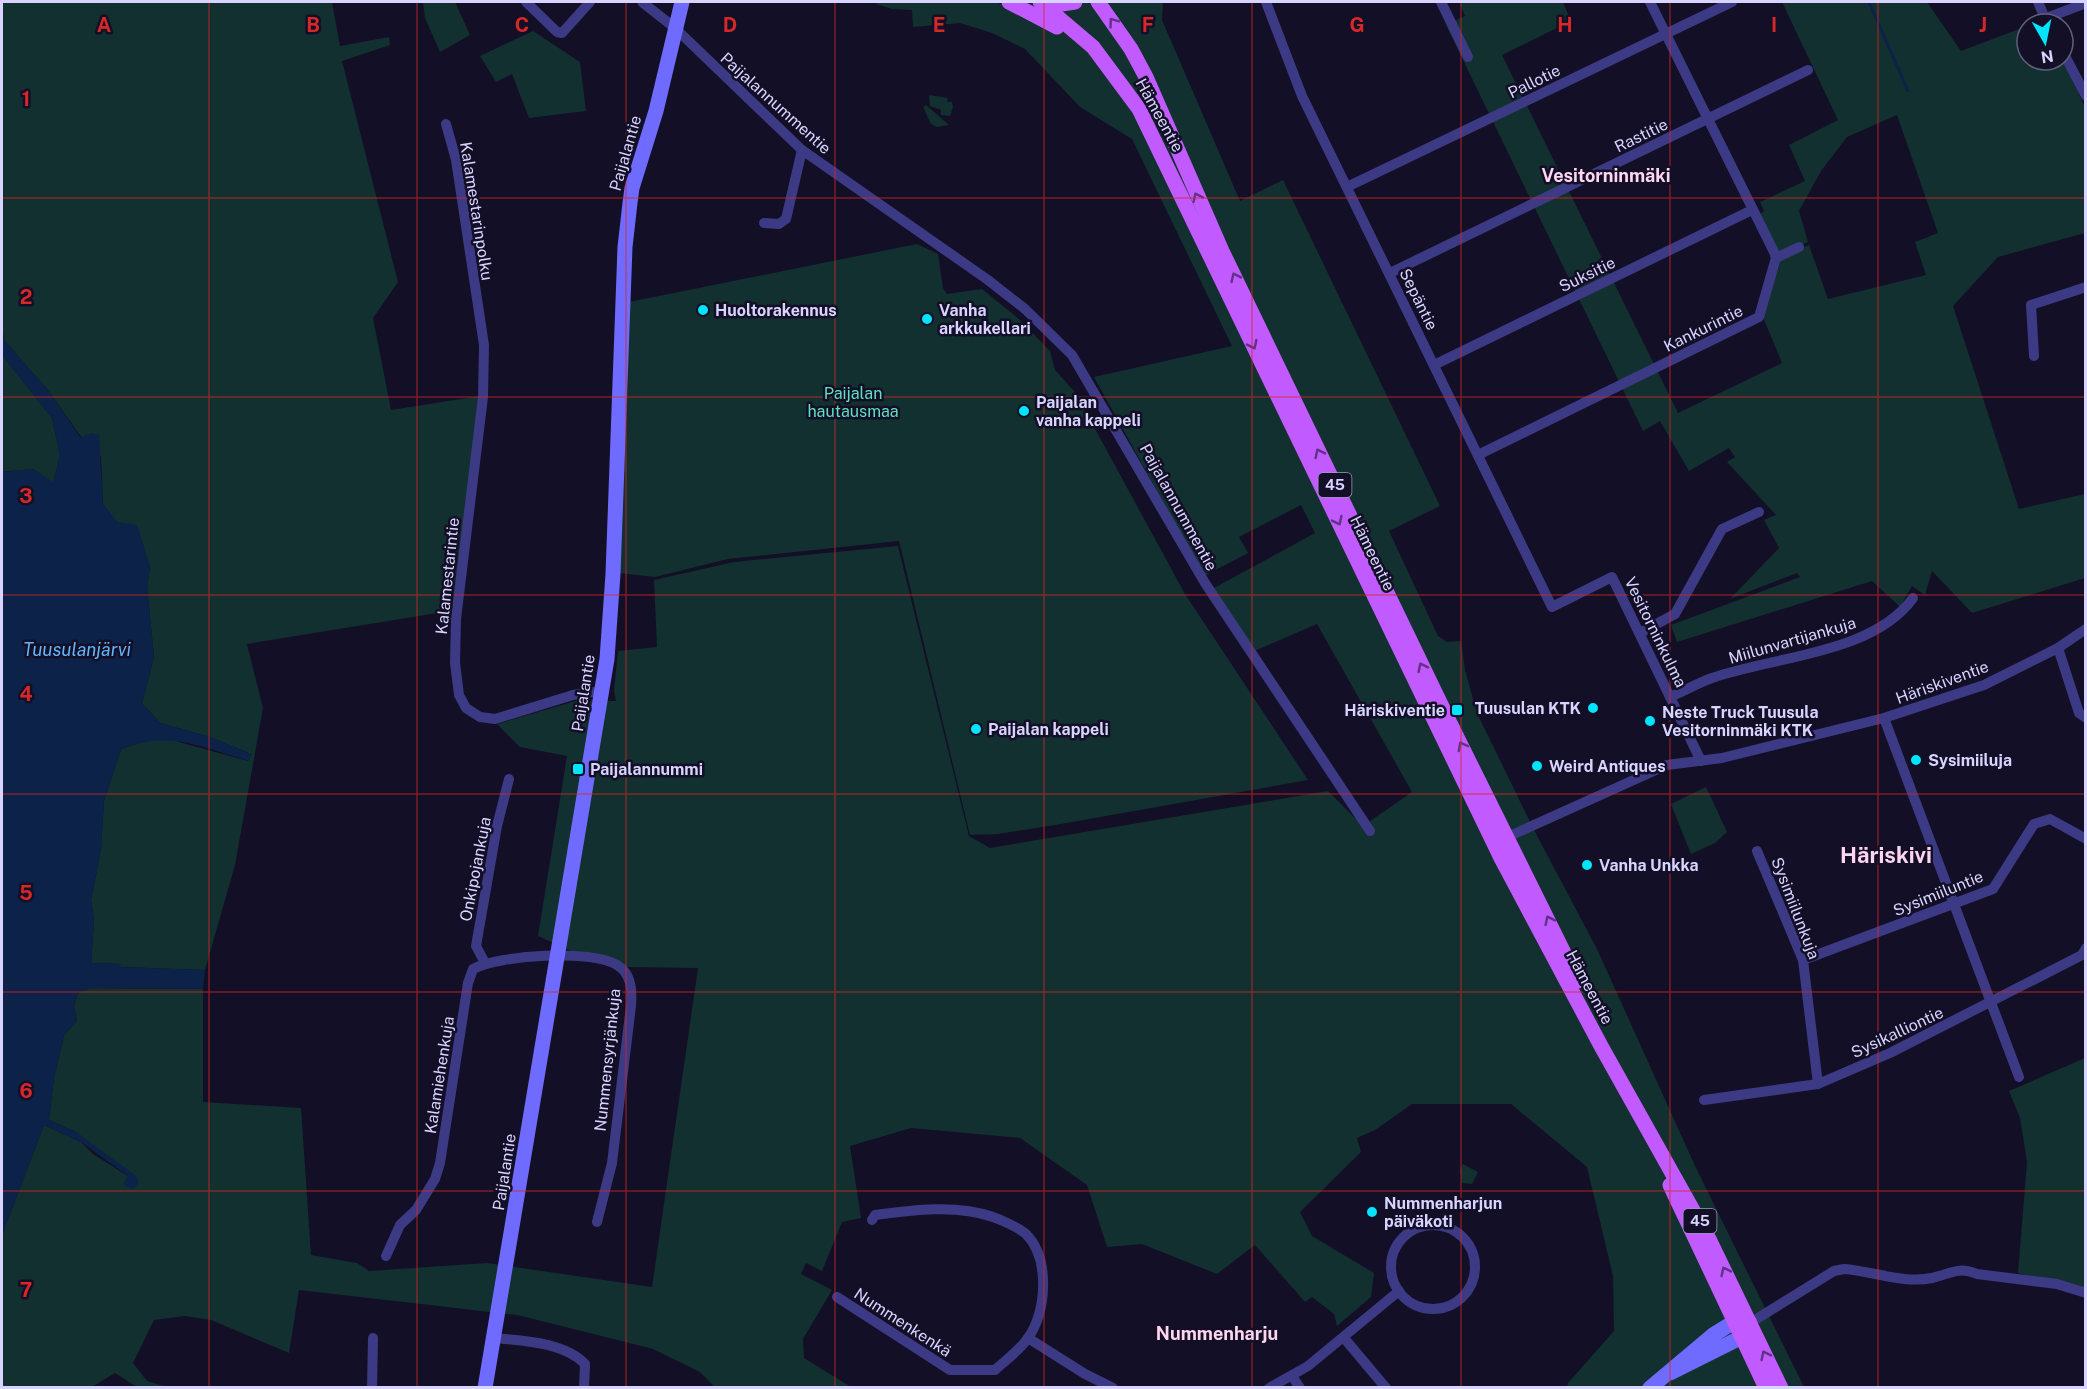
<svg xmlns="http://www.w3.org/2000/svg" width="2087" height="1389" font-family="'Public Sans',sans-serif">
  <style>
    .green { fill: #12302f }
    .water { fill: #0c2248 }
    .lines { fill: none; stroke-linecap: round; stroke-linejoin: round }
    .stream { stroke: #0c2248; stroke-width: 3 }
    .street { stroke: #3d3a85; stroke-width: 10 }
    .secondary { stroke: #6f6bff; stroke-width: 15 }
    .primary { stroke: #c25bff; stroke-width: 15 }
    .oneway { stroke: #623188 }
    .grid { fill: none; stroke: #d62828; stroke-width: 1.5; stroke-opacity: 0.55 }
    .poi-dot { fill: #00e5ff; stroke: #130f26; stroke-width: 2 }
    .labels { text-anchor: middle; stroke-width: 5; stroke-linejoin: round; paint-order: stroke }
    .shield { fill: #130f26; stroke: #9e99be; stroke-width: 1.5 }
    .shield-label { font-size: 15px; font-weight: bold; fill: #d9d4ff }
    .street-label { font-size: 16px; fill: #d9d4ff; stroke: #130f26 }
    .poi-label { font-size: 16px; font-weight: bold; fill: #d9d4ff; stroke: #130f26; text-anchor: start }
    .park-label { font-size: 16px; fill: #5fe0c0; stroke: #130f26 }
    .neighbourhood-label { font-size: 18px; font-weight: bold; fill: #ffd6f0; stroke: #130f26 }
    .water-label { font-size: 18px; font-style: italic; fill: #62b6ff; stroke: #130f26 }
    .district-label { font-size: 22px; font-weight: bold; fill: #ffd6f0; stroke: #130f26 }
    .grid-label { font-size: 20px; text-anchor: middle; font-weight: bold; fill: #d62828; stroke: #130f26; stroke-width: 5; stroke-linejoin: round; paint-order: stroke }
  </style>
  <rect width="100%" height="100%" fill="#130f26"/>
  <g class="green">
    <path d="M2,2H332L340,46L389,37L390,45L342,61L398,282L373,318L391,410L480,396L456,610L247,644L263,708L235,865L205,970L120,967V964L91,963L94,919L91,900L101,849L104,801L121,749L147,740L168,739L248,761L251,754L210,737L160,723L142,703L154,657L147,587L150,566L103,504L101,457L82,438L47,389L4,340L2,326Z"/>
    <path d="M423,2H455L470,35L440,52L425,18Z"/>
    <path d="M877,2H994L1005,5L1024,2H1163L1162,20L1240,201L1283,180L1440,506L1389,531L1438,636L1447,642L1461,641L1465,670L1477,713L1534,830L1597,949L1696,1168L1804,1387H1567L1568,1383L1614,1331L1613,1276L1587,1167L1511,1104H1412L1375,1130L1357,1138L1361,1152L1300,1212L1312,1236L1374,1273L1371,1297L1337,1326L1334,1314L1312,1297L1305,1302L1255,1245L1217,1274L1142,1244L1107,1247L1087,1185L1020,1138L911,1128L850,1146L861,1218L842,1222L822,1271L806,1263L801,1274L832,1290L803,1339L804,1358L851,1387H715L700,1372L653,1349L517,1315L299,1290L289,1353L211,1320L185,1316L154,1320L133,1363L147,1381L167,1387H137L115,1373L92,1387L2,1388V1235L44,1125L81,1142L93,1154L139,1183L76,1132L49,1120L54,1078L64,1035L77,1021L74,1006L78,993L89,988L203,989V1102L301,1108L311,1255L357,1263L369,1271L487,1263L652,1287L698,968L627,967L577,954L538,936L567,756L520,747L497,724L579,700L616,701L614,691L618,651L657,647L654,580L734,562L898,546L969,836L990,848L1328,791L1363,826L1412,792L1317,624L1252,652L1212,589L1315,533L1301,505L1239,537L1248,553L1204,576L1094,377L1232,346L1132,139L1080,107L1025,49L992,33L960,23L913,27L912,10L892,9L876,4Z"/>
    <path d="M1459,2H1563L1571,21L1502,55L1678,413L1782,363L1763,317L1780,263L1779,258L1809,245L1828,299L1926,275L1915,242L1938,233L1897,115L1847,137L1821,171L1799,211L1808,242L1778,255L1759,215L1764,211L1760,202L1805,181L1789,145L1838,120L1782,2H1927L1961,51L2027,26V60H2063L2085,107V233L1998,257L1953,306L2019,509L2085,494V578L1972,613L1932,571L1925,595L1912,586L1900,607L1872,581L1677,642L1671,625L1800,577L1797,573L1730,599L1779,548L1764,520L1776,515L1727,462L1735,457L1729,448L1689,471L1660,421L1643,431L1446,25L1465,16Z"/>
    <path d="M533,31L580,62L586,111L529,118L512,74L496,82L480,56Z"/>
    <path d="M929,95L948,98L947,102H952L953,107L950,116L941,115V110L930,106Z"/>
    <path d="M926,105L949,125L937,127L931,124L923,107Z"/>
    <path d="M917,244L938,254L943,288L947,294L982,289L1020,320L1050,351L1055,370L1075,392L1185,594L1308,780L1061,824L998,834L970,835L899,541L728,559L655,577L618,573L629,302Z"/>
    <path d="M2,355L52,418L60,456L53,483L33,469L2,472Z"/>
    <path d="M1706,787L1727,832L1715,843L1691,854L1671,804Z"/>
    <path d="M2085,1058V1290L2018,1273L2027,1162L2020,1118L2009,1091Z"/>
    <path d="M1463,1164L1478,1172L1472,1184L1462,1183L1460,1170Z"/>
  </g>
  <path class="water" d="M2,326L4,340L47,389L81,438L92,433L99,435L103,504L117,522L137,525L150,566L147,587L154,657L142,703L160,723L210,737L251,754L249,761C200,747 171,730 121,749L104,801L101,849L91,900L94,919L91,963L121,964L120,967L205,970L203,989L90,988L78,993L74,1006L77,1021L64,1035L54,1078L49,1120L76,1132L135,1175L139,1182L134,1189L126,1187L124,1183L128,1176L81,1142L44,1125L2,1235V472L33,469L53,482L60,456L52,418L2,355Z"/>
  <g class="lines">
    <path class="stream" d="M1869,2L1908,91"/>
    <g class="street">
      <path d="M526,2L557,32L562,33L590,2"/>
      <path d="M642,2L675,28L802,150L988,280L1025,309L1072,355L1205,583L1370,831"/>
      <path d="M1266,2L1302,96L1552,607L1612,577L1701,761"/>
      <path d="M1441,2L1468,57"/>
      <path d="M2038,2L2047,23"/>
      <path d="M2044,19L2086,3"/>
      <path d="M2063,52L2086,96"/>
      <path d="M446,124L456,160L484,345L483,397L456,619L455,663L459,695L466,708L480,717L495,719L573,695L593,692L601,695"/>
      <path d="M1349,186L1732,2"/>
      <path d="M764,223L779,224L786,219L802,150"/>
      <path d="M1776,258L1799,247"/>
      <path d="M1390,273L1808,70"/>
      <path d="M2034,356L2031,305L2086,287"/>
      <path d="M1434,365L1752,210"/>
      <path d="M1478,455L1759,317L1776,258L1774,252L1650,2"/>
      <path d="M1640,633L1675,614L1722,529L1759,512"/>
      <path d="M2058,648L2079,713L2086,718"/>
      <path d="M1670,697C1684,691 1698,683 1712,678C1774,656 1873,654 1913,598"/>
      <path d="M1884,718L2019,1077"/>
      <path d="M1503,839L1667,765L1722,758L1884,718L1984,685L2058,648L2086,629"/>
      <path d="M1757,851L1803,960L1818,1084"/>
      <path d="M1803,960L1993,889L2034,824L2050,819L2086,839"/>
      <path d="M485,963L476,946L497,826L509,779"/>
      <path d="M1704,1100L1818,1084L1890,1053L2082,955L2086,948"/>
      <circle cx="1433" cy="1267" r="42"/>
      <path d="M386,1256L400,1225L416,1210L435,1179L440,1163L468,983L473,969C499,955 591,949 617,965C632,974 632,990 631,1006L612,1163L597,1222"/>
      <path d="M837,1297L950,1370H995C1006,1360 1020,1350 1028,1338C1047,1312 1050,1258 1026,1234C1019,1228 1002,1220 993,1217C957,1204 912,1210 875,1215L872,1220"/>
      <path d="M1750,1323L1834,1271L1844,1269C1872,1271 1904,1284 1932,1278C1950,1274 1958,1266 1977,1274L2057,1284L2086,1293"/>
      <path d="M494,1338C523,1341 564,1342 585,1364L584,1388"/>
      <path d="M1028,1338L1085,1374L1113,1388"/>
      <path d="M1344,1338L1386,1388"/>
      <path d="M1292,1376L1300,1388"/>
      <path d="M372,1388L373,1338"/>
      <path d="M1269,1388L1308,1366L1399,1291"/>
    </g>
    <g class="secondary">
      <path d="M485,1388L607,659L613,574L625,247L630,203L632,188L656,111L682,2"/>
      <path d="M1650,1388L1713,1335L1734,1322L1750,1323L1742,1337L1670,1373"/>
    </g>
    <g class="primary">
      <path d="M1009,2L1057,27"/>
      <path d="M1040,2L1093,47L1139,109L1501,858L1601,1046L1709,1239L1781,1388"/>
      <path d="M1043,2L1055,5L1075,2"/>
      <path d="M1098,2L1131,49L1146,77L1222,251L1448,719L1578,981"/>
      <path d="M1670,1185L1766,1388"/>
    </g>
  </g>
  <defs><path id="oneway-chevron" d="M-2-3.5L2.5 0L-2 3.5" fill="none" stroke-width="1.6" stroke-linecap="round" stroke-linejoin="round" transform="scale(1.5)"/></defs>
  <g class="oneway">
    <use href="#oneway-chevron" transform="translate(1113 22) rotate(-126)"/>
    <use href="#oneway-chevron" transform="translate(1197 197) rotate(-115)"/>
    <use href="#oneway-chevron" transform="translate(1235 277) rotate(-116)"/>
    <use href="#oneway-chevron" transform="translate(1253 345) rotate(64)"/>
    <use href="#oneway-chevron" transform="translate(1319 453) rotate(-116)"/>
    <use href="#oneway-chevron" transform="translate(1338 521) rotate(64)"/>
    <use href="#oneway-chevron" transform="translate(1422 667) rotate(-116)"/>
    <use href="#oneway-chevron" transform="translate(1462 746) rotate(-118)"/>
    <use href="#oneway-chevron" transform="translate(1549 920) rotate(-116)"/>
    <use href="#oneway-chevron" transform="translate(1725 1271) rotate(-116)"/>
    <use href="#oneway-chevron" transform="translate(1765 1355) rotate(-116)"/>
  </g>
  <path class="grid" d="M209,2V1388M417,2V1388M626,2V1388M835,2V1388M1044,2V1388M1252,2V1388M1461,2V1388M1670,2V1388M1878,2V1388M2,198H2086M2,397H2086M2,595H2086M2,794H2086M2,992H2086M2,1191H2086"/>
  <g class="poi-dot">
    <circle cx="703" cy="310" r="6"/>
    <circle cx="927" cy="319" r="6"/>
    <circle cx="1024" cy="411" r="6"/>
    <circle cx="1593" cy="708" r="6"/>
    <rect x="1451" y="704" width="12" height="12" rx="3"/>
    <circle cx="1650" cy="721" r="6"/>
    <circle cx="976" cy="729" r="6"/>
    <circle cx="1916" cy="760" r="6"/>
    <circle cx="1537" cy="766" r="6"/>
    <rect x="572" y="763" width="12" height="12" rx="3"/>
    <circle cx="1587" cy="865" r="6"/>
    <circle cx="1372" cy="1212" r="6"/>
  </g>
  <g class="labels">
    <g class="shield">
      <rect x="1318.5" y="473" width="33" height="24" rx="4.5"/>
      <rect x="1683.5" y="1209" width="33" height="24" rx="4.5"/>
    </g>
    <g class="shield-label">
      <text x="1335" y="490">45</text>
      <text x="1700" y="1226">45</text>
    </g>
    <g class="street-label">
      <text transform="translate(1534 81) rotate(-26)" y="6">Pallotie</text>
      <text transform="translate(776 103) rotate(42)" y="6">Paijalannummentie</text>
      <text transform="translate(1160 115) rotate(61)" y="6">Hämeentie</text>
      <text transform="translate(1641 135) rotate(-26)" y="6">Rastitie</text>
      <text transform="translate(625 153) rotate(-74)" y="6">Paijalantie</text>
      <text transform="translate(477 211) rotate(81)" y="6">Kalamestarinpolku</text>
      <text transform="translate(1587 274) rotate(-26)" y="6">Suksitie</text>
      <text transform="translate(1419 299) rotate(64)" y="6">Sepäntie</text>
      <text transform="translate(1703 328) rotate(-26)" y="6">Kankurintie</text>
      <text transform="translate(1179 507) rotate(61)" y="6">Paijalannummentie</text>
      <text transform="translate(1373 553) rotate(64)" y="6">Hämeentie</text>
      <text transform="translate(447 576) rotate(-84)" y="6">Kalamestarintie</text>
      <text transform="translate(1656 632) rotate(64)" y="6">Vesitorninkulma</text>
      <text transform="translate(1792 640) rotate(-16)" y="6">Miilunvartijankuja</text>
      <text transform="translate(1942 682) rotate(-20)" y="6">Häriskiventie</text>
      <text transform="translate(583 693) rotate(-81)" y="6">Paijalantie</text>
      <text transform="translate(475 869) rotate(-79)" y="6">Onkipojankuja</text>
      <text transform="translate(1938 893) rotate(-22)" y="6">Sysimiiluntie</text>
      <text transform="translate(1796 908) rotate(69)" y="6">Sysimiilunkuja</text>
      <text transform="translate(1590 987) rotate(62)" y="6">Hämeentie</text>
      <text transform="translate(1897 1032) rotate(-25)" y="6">Sysikalliontie</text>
      <text transform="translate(607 1060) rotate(-84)" y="6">Nummensyrjänkuja</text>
      <text transform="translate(439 1075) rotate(-81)" y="6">Kalamiehenkuja</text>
      <text transform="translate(504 1172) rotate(-81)" y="6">Paijalantie</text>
      <text transform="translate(903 1322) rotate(33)" y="6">Nummenkenkä</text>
    </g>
    <g class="poi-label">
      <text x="715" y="316">Huoltorakennus</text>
      <text x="939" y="316">Vanha<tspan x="939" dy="18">arkkukellari</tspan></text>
      <text x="1036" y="408">Paijalan<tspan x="1036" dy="18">vanha kappeli</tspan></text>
      <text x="1581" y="714" text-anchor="end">Tuusulan KTK</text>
      <text x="1445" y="716" text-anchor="end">Häriskiventie</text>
      <text x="1662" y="718">Neste Truck Tuusula<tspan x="1662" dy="18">Vesitorninmäki KTK</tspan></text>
      <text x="988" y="735">Paijalan kappeli</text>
      <text x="1928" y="766">Sysimiiluja</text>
      <text x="1549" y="772">Weird Antiques</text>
      <text x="590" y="775">Paijalannummi</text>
      <text x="1599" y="871">Vanha Unkka</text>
      <text x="1384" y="1209">Nummenharjun<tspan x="1384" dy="18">päiväkoti</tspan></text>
    </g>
    <g class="park-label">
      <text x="853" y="399">Paijalan<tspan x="853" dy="18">hautausmaa</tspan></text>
    </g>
    <g class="neighbourhood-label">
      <text x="1606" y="182">Vesitorninmäki</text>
      <text x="1217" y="1340">Nummenharju</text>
    </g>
    <g class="water-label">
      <text x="77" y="656">Tuusulanjärvi</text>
    </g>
    <g class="district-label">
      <text x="1886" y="863">Häriskivi</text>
    </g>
  </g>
  <g class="grid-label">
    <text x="104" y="32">A</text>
    <text x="313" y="32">B</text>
    <text x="522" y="32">C</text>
    <text x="730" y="32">D</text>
    <text x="939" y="32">E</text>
    <text x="1148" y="32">F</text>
    <text x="1357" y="32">G</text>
    <text x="1565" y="32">H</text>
    <text x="1774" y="32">I</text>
    <text x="1983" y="32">J</text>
    <text x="26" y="106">1</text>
    <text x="26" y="304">2</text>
    <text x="26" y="503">3</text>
    <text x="26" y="701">4</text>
    <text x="26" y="900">5</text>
    <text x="26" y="1098">6</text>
    <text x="26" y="1297">7</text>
  </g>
  <rect width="2087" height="1389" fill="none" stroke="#d9d4ff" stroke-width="6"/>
  <g transform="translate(2045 42) rotate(171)"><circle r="28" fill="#130f26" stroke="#625e7d" stroke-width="1.5"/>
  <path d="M0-4.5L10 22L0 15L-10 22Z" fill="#00e5ff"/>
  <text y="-9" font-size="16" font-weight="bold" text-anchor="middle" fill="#d9d4ff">N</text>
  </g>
</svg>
